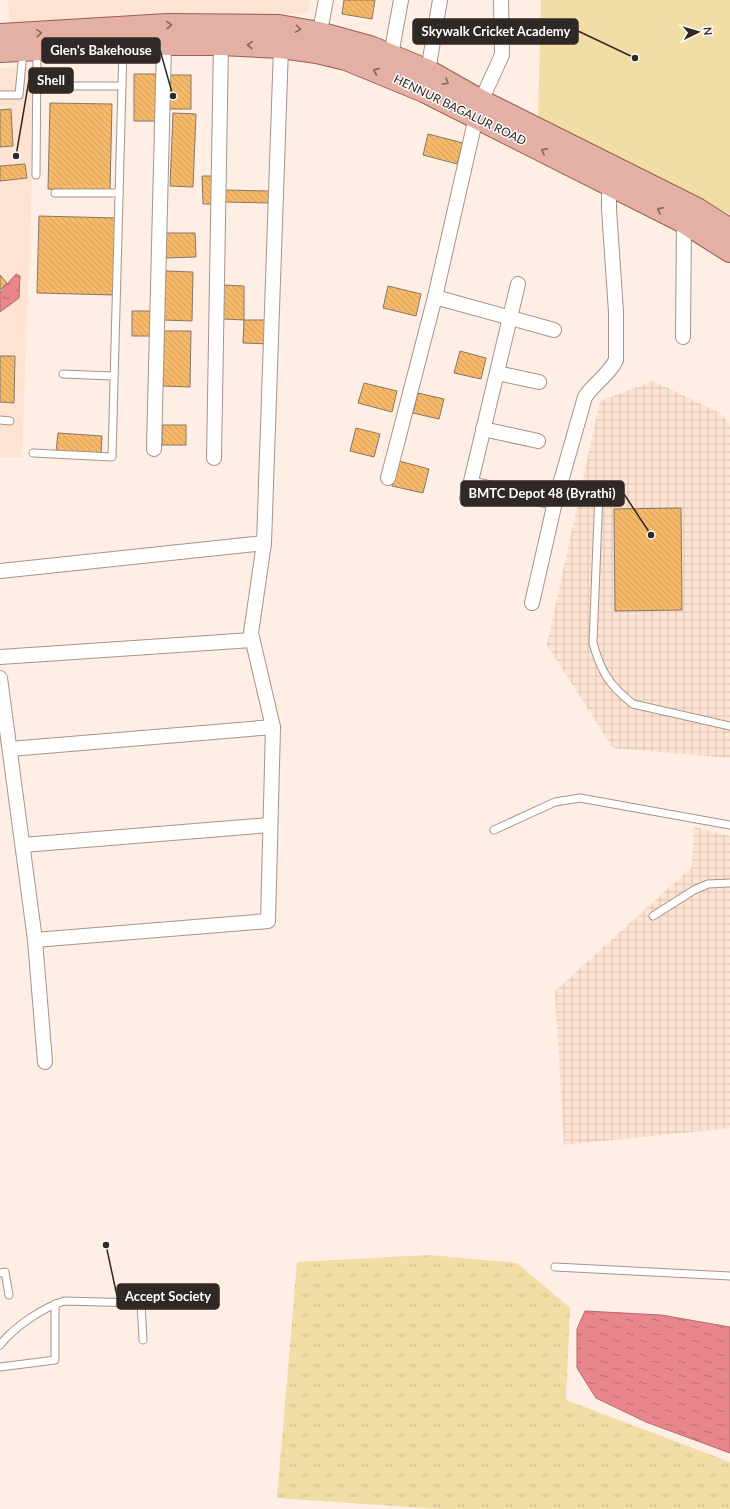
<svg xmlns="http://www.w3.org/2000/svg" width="730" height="1509" font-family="Lato,sans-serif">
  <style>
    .built { fill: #fee3d2 }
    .industrial { fill: url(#industrial-grid) }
    .grass { fill: url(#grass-tufts) }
    .pitch { fill: #f2dda6 }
    .water { fill: url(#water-ripples); stroke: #b16a6d }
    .building { fill: url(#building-back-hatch); stroke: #857869 }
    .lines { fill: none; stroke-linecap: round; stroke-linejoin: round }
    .service-casing { stroke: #a79489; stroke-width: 9 }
    .minor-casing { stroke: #a79489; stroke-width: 16 }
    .primary-casing { stroke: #995f50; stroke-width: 24 }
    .service { stroke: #fff; stroke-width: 7 }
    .minor { stroke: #fff; stroke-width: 14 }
    .primary { stroke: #e4b0a4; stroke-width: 22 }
    .oneway { stroke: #81655e }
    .labels { text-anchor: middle; stroke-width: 3; stroke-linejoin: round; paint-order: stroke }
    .street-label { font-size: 12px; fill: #302824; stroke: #fff }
    .leader { fill: none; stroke: #302824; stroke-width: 1.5 }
    .callout-dot { fill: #302824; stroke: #fff; stroke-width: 1.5 }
    .callout { fill: #302824; stroke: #302824; stroke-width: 1.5 }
    .callout-label { font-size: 13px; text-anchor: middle; font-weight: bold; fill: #fff }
  </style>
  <defs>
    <pattern id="industrial-grid" width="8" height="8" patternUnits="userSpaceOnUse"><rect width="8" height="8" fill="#fee3d2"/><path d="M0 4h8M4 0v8" fill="none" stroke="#dac3b4"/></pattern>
    <pattern id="grass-tufts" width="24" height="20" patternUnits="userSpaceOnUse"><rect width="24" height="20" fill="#f2dda6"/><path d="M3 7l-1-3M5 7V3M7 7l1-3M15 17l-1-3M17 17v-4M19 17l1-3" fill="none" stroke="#d0be8f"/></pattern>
    <pattern id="water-ripples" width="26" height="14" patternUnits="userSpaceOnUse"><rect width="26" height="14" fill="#e8868c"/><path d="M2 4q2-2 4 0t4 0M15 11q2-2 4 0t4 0" fill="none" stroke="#bc6e72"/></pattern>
    <pattern id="building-back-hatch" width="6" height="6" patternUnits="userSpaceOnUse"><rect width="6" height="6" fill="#f6b869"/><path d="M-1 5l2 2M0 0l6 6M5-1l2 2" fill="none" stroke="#d39e5b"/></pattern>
  </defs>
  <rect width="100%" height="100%" fill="#feeee4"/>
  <g class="built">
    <path d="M8,0H310L308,13L10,24Z"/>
    <path d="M36,66L22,457H0V68Z"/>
  </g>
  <g class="industrial">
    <path d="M653,381L720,413L730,424V758L613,748L547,645L600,401Z"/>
    <path d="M694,827L730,836V1128L564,1145L555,991L692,867Z"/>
  </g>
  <path class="grass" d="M429,1255L517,1263L570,1308L566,1400L730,1462V1509H439L277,1498L297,1262Z"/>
  <path class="pitch" d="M541,0H730V214L538,116Z"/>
  <g class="water">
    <path d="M16,274L20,276L19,298L0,312V292Z"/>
    <path d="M585,1311L661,1315L730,1327V1453L646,1422L596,1398L577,1368V1329Z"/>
  </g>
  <g class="building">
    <path d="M344,0H375L372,19L342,14Z"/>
    <path d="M134,74H156L157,121H134Z"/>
    <rect x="169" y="75" width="22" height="34"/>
    <path d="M50,103L112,104L110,191L48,189Z"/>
    <path d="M11,109L13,146L0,147V110Z"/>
    <path d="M173,113L196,114L193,187L170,186Z"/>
    <path d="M428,134L463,143L457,164L423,155Z"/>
    <path d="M25,164L27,178L0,181V166Z"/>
    <path d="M202,176H216V204H203Z"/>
    <path d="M224,190L269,191V203L224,202Z"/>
    <path d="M39,216L116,218L114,295L37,293Z"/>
    <path d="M165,233H195L196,257L166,258Z"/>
    <path d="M166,271L193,272L192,321L164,320Z"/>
    <path d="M0,275L7,283L0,290Z"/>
    <path d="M223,285L244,286V320L223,319Z"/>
    <path d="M388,286L421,294L416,316L383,308Z"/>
    <rect x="132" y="311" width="20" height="25"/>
    <path d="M244,320H270V344L243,343Z"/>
    <path d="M164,331H191L190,387L163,386Z"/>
    <path d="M460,351L486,358L481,379L454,373Z"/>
    <path d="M0,356H15L14,403L0,402Z"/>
    <path d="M364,383L397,391L392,412L358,403Z"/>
    <path d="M418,393L444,399L439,419L413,413Z"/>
    <rect x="162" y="425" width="24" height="20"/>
    <path d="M356,428L380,434L374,457L350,451Z"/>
    <path d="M58,433L102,436L101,454L56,452Z"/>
    <path d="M399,461L429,469L423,493L392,486Z"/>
    <path d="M681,508L682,610L615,611L614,509Z"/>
  </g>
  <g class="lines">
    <g class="service-casing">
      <g id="service">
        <path d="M37,86H122"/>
        <path d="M0,95H19L23,52"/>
        <path d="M36,175L37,52"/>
        <path d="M55,193H119"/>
        <path d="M63,374L113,376"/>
        <path d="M0,420L10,421"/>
        <path d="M33,453L112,457L123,47"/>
        <path d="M599,492L593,643C601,672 609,685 633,704L730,726"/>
        <path d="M494,830L555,802L580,798L730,825"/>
        <path d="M653,916L694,890L708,884L730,883"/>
        <path d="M555,1267L730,1276"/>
        <path d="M0,1273L5,1272L9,1295"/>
        <path d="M0,1345C14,1327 42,1308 64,1301L141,1303L143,1340"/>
        <path d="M0,1367L55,1360V1304"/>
      </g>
    </g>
    <g class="minor-casing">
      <g id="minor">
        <path d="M318,41L326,0"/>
        <path d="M391,55L401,0"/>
        <path d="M428,71L440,0"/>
        <path d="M435,297L554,330"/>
        <path d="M683,337L684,222"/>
        <path d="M497,373L539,382"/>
        <path d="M483,429L538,441"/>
        <path d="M154,449L164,45"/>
        <path d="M214,458L221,44"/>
        <path d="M388,478L435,297L476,117L481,101L502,55L501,0"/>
        <path d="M470,484L555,502"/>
        <path d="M467,498L518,284"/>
        <path d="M0,571L264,543"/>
        <path d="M532,603L555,502L585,397C594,383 609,375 616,360V312L609,209V196L614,179"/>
        <path d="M0,657L252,640"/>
        <path d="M0,678L35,940L45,1062"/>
        <path d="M10,749L273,727"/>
        <path d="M23,845L270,825"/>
        <path d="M35,940L268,921L273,727L251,633L264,543L281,47"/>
      </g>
    </g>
    <g class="primary-casing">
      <g id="primary">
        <path d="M0,35L168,25L279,26L319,33L370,47L428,71L481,101L697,209L730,230"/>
        <path d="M0,51L139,44H221L281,47L317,52L346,59L424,91L684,222L730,251"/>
      </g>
    </g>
    <use href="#service" class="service"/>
    <use href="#minor" class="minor"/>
    <use href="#primary" class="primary"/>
  </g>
  <defs><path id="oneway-chevron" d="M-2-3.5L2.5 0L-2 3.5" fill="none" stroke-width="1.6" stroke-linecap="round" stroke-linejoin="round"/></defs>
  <g class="oneway">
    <use href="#oneway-chevron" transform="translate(169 25) rotate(-1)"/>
    <use href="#oneway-chevron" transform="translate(298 29) rotate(9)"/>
    <use href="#oneway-chevron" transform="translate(39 33) rotate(-4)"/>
    <use href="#oneway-chevron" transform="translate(250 45) rotate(-177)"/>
    <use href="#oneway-chevron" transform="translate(376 71) rotate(-158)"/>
    <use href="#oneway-chevron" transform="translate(446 82) rotate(30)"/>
    <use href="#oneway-chevron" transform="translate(544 151) rotate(-153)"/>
    <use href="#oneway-chevron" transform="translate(660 210) rotate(-153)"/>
  </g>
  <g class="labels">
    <g class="street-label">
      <text transform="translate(460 110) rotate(26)" y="4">HENNUR BAGALUR ROAD</text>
    </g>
  </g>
  <path class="leader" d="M635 58L578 31M173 96L160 50M16 156L29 80M651 535L624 494M106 1245L117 1296"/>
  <g class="callout-dot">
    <circle cx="635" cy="58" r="4"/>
    <circle cx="173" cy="96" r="4"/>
    <circle cx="16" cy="156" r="4"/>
    <circle cx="651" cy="535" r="4"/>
    <circle cx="106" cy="1245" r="4"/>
  </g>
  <g class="callout">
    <rect x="413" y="19" width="165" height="25" rx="4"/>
    <rect x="42" y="38" width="118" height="25" rx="4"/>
    <rect x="29" y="68" width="44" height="25" rx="4"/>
    <rect x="461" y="481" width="163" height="25" rx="4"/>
    <rect x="117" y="1284" width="102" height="25" rx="4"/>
  </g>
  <g class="callout-label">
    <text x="496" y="36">Skywalk Cricket Academy</text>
    <text x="101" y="55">Glen's Bakehouse</text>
    <text x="51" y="85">Shell</text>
    <text x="542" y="498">BMTC Depot 48 (Byrathi)</text>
    <text x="168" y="1301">Accept Society</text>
  </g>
  <g transform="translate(698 32) rotate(85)" stroke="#ffffff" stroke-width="3" paint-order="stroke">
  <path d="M0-3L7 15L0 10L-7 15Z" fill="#302824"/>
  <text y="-6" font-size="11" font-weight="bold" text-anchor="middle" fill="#302824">N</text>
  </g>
</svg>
